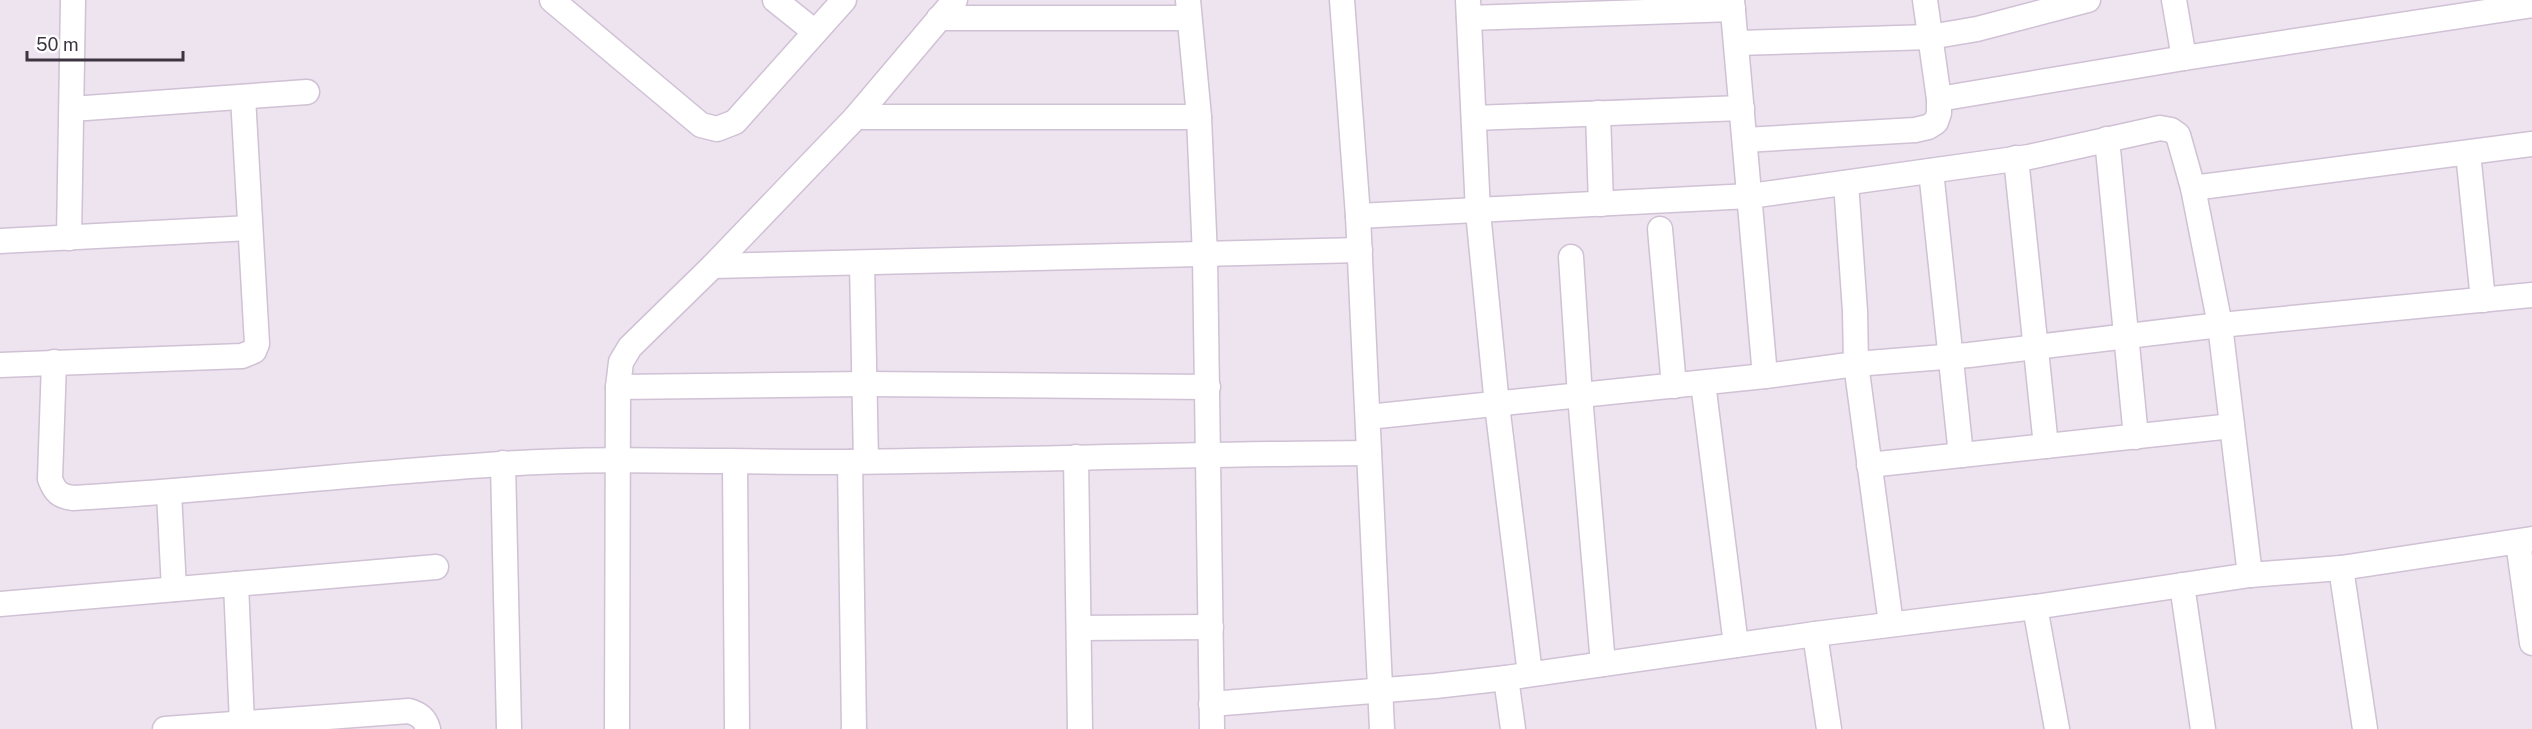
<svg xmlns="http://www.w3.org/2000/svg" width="2532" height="729" font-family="'Public Sans',sans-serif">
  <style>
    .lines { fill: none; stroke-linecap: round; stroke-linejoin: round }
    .minor-casing { stroke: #d0c1d5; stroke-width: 27 }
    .minor { stroke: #fff; stroke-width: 24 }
  </style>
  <rect width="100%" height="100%" fill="#ede4f0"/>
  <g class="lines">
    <g class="minor-casing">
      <g id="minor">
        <path d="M552,0L701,125L717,129L735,122L844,0"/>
        <path d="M775,0L815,32"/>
        <path d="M1188,0L1199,117L1205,256L1212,729"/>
        <path d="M1342,0L1358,216L1382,729"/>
        <path d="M1468,0L1478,212L1497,405L1530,674"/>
        <path d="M1732,0L1765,376"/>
        <path d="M2174,0L2184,58"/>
        <path d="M939,18H1189"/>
        <path d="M1469,18L1733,9"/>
        <path d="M1737,43L1930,37L1977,29L2088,0"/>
        <path d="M1939,99L2184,58L2532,5"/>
        <path d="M72,109L307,92"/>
        <path d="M1598,113L1601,204"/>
        <path d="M856,117H1199"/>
        <path d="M1474,118L1742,108"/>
        <path d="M2107,139L2136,437"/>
        <path d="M1745,140L1915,130L1928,127L1936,122L1939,113V99L1925,0"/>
        <path d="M2468,153L2483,300"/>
        <path d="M2016,158L2046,446"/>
        <path d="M1931,171L1961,455"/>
        <path d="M1846,183L1855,311L1856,364L1891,624"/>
        <path d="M2193,188L2532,144"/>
        <path d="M1358,216L1750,196L2029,157L2160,128L2171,130L2178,135L2193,188L2220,325L2250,575"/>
        <path d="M1660,229L1674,386"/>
        <path d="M69,238L73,0"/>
        <path d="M0,241L250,228"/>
        <path d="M1571,257L1580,396L1603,664"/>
        <path d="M862,263L866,461"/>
        <path d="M713,266L1360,250"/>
        <path d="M54,362L50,479C55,492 59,496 73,498C216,490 358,473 502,464C617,456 732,463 847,462C1021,460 1195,454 1369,453"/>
        <path d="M0,365L242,356L254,351L257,344L243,97"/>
        <path d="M1703,383L1736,645"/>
        <path d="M618,387L865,384L1208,387"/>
        <path d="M1368,417L1765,376L1856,364L1969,355L2220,325L2532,295"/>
        <path d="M1076,457L1080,729"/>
        <path d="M850,462L854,729"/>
        <path d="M503,463L509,729"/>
        <path d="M735,463L737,729"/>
        <path d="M1869,465L2232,426"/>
        <path d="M169,493L174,589"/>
        <path d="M2518,542L2532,643"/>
        <path d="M2341,568L2365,729"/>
        <path d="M236,584L242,723"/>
        <path d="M2182,585L2203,729"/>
        <path d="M0,604L436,567"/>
        <path d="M2035,607L2057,729"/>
        <path d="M1079,628L1211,627"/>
        <path d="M1815,634L1829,729"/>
        <path d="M1506,678L1513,729"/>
        <path d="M1211,704L1435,686L1506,678L1815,634L2035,607L2250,575L2341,568L2532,539"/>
        <path d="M165,729L409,711C419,714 425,718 428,729"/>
        <path d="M617,729L618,387L621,362L630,347L713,266L856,117L955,0"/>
      </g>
    </g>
    <use href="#minor" class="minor"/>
  </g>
  <path d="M27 51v9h156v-9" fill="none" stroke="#3d3441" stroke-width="3"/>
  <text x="36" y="51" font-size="18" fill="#3d3441" stroke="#ffffff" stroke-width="4.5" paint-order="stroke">50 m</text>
</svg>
